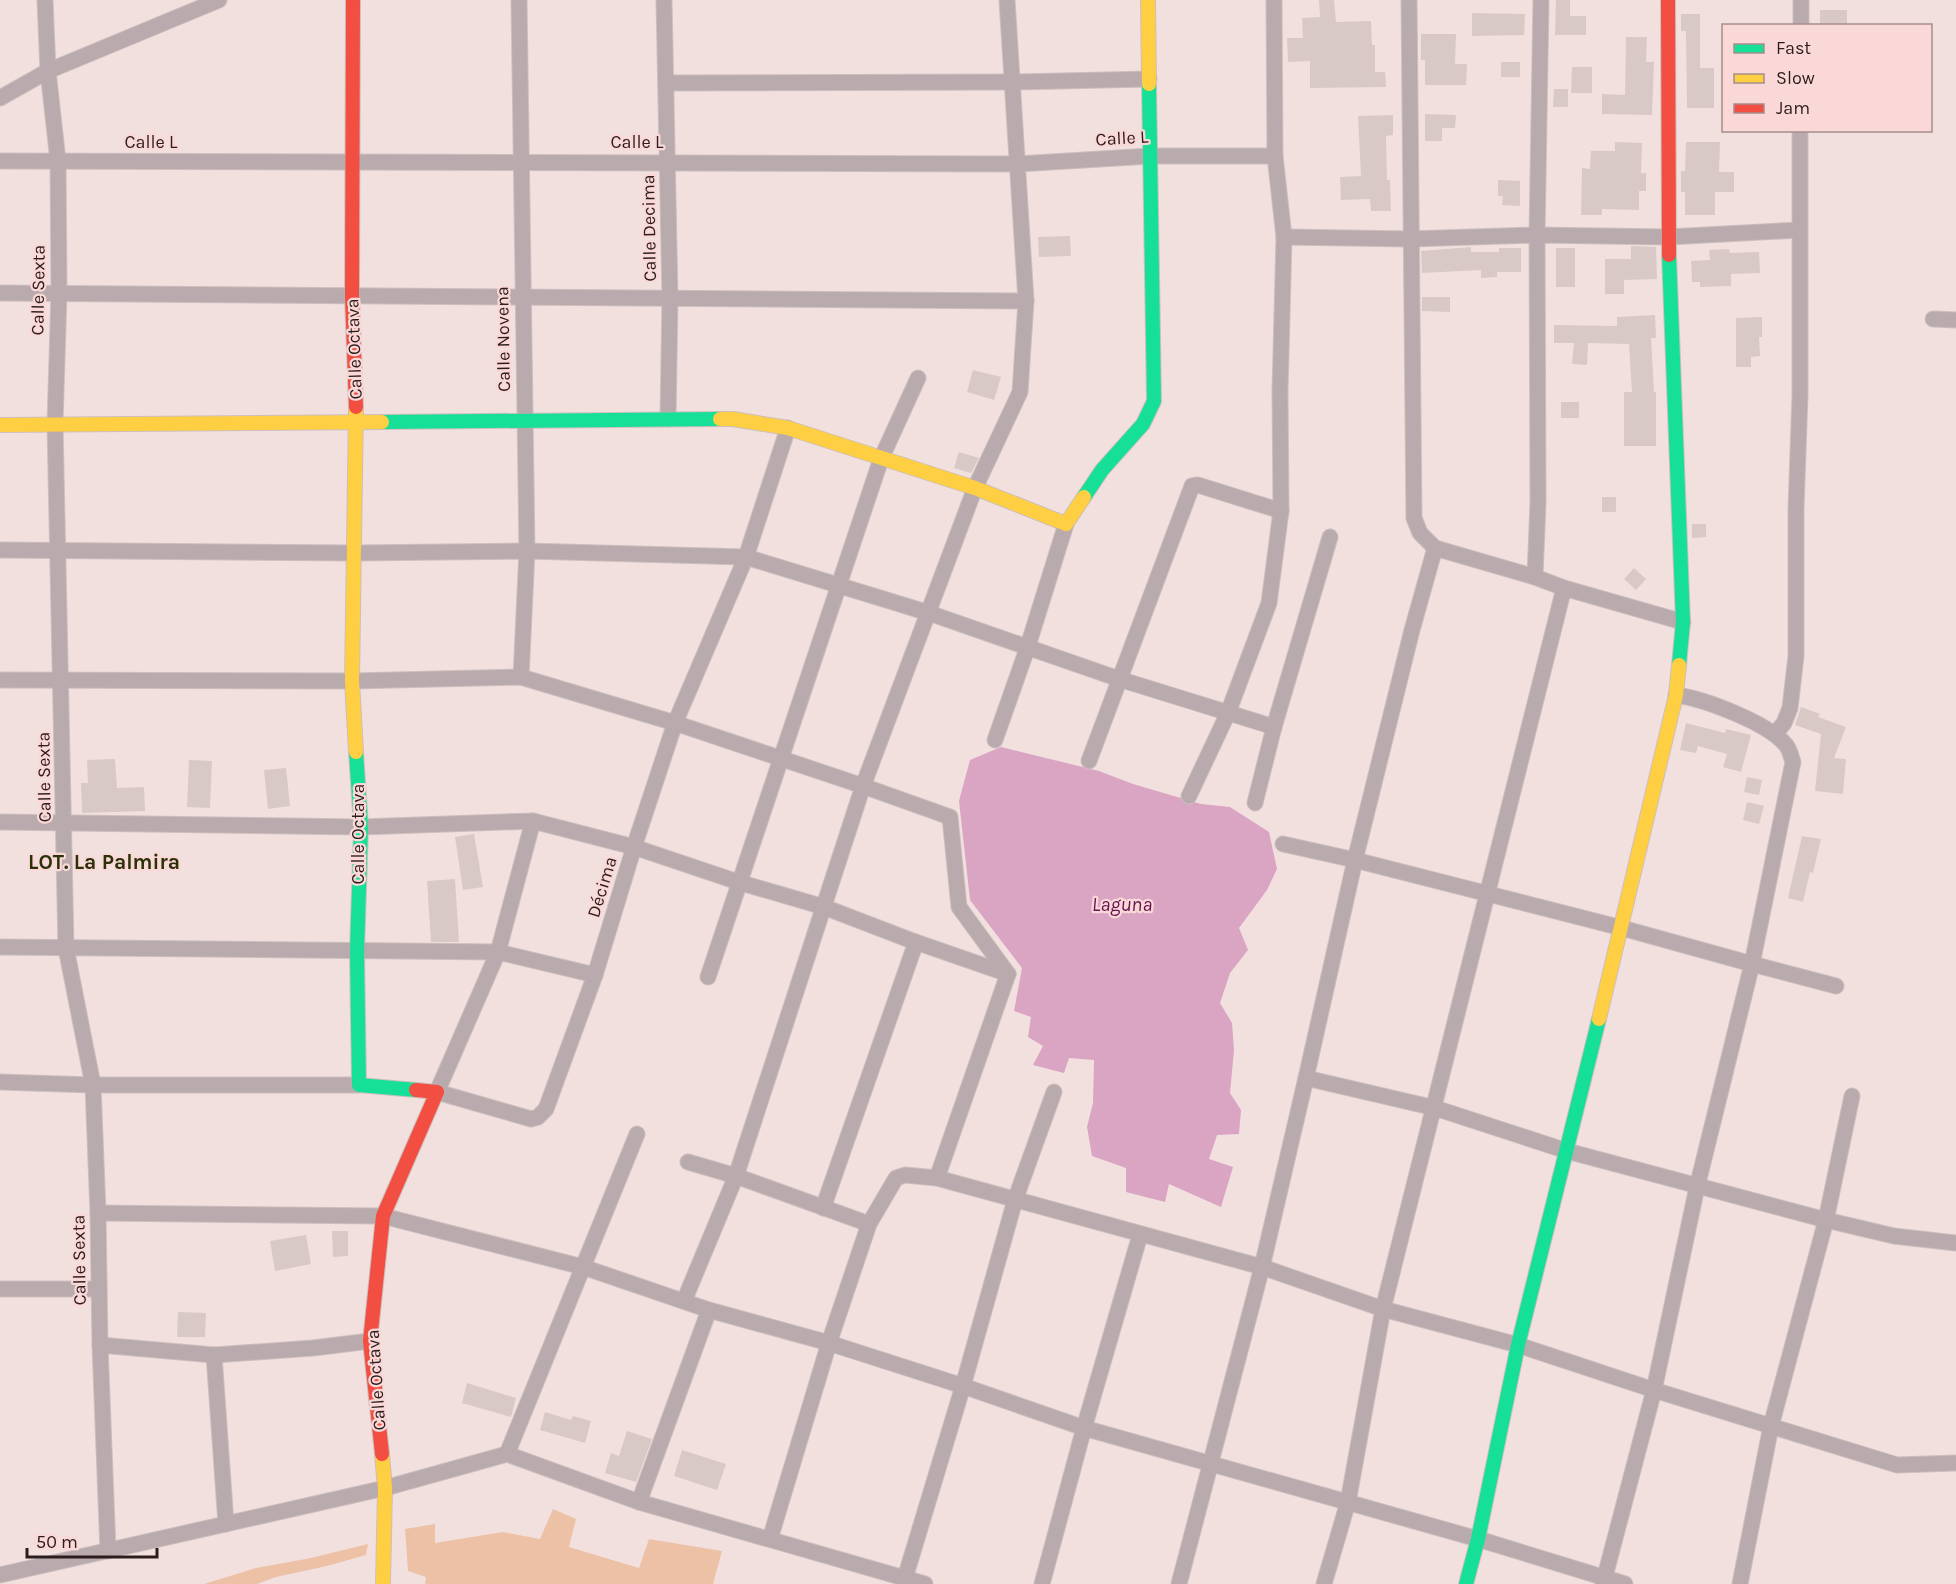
<svg xmlns="http://www.w3.org/2000/svg" width="1956" height="1584" font-family="Karla,sans-serif">
  <style>
    .green { fill: #ecc1a6 }
    .water { fill: #daa4c3 }
    .building { fill: #d8c9c6 }
    .lines { fill: none; stroke-linecap: round; stroke-linejoin: round }
    .street-casing { stroke: #cdbfbe; stroke-width: 17 }
    .fast-casing { stroke: #cdbfbe; stroke-width: 16 }
    .slow-casing { stroke: #cdbfbe; stroke-width: 16 }
    .jam-casing { stroke: #cdbfbe; stroke-width: 16 }
    .street { stroke: #b8aaad; stroke-width: 15 }
    .fast { stroke: #16e098; stroke-width: 14 }
    .slow { stroke: #ffcf43; stroke-width: 14 }
    .jam { stroke: #f24e42; stroke-width: 14 }
    .labels { text-anchor: middle; stroke-width: 4.5; stroke-linejoin: round; paint-order: stroke }
    .street-label { font-size: 18px; fill: #2b1d1c; stroke: #fad8d7 }
    .water-label { font-size: 20px; font-style: italic; fill: #671351; stroke: #fad8d7 }
    .quarter-label { font-size: 21px; font-weight: bold; fill: #2a3008; stroke: #fad8d7 }
  </style>
  <rect width="100%" height="100%" fill="#f2e0df"/>
  <g class="green">
    <path d="M553,1509L576,1519L569,1547L639,1568L649,1539L722,1551L713,1584H425L426,1577L408,1571L405,1529L435,1524V1543L503,1532L540,1539Z"/>
    <path d="M368,1544L366,1555L327,1566L276,1577L257,1584H204L256,1568L311,1558Z"/>
  </g>
  <path class="water" d="M1001,747L1099,771L1133,784L1201,804L1230,807L1269,832L1277,869L1267,890L1239,928L1248,950L1230,973L1220,1003L1232,1023L1234,1050L1230,1093L1241,1110L1239,1134L1217,1135L1209,1159L1233,1167L1221,1207L1169,1184L1165,1202L1126,1192V1168L1092,1156L1087,1127L1093,1103L1094,1060L1069,1058L1064,1073L1033,1065L1043,1046L1028,1037L1031,1017L1014,1011L1022,968L970,900L959,801L970,760Z"/>
  <g class="building">
    <path d="M1319,0H1334L1336,22L1371,21L1372,45H1375V72H1385L1386,87L1310,88V61L1288,62L1287,38H1303L1302,18L1320,17Z"/>
    <path d="M1556,0H1570V16H1586V35H1555Z"/>
    <rect x="1820" y="10" width="27" height="16"/>
    <path d="M1472,13L1525,14L1524,35L1472,36Z"/>
    <path d="M1681,14H1700V68H1714V108H1687L1686,31H1681Z"/>
    <path d="M1421,34H1456L1455,64H1467L1466,85H1425V60H1421Z"/>
    <path d="M1626,37H1647L1646,62H1654L1652,115L1602,114V94L1625,95Z"/>
    <rect x="1501" y="62" width="19" height="15"/>
    <path d="M1572,67H1592V93H1571Z"/>
    <path d="M1554,89H1568V107H1553Z"/>
    <path d="M1425,114L1456,115L1455,128H1442V141H1425Z"/>
    <path d="M1393,115V135L1386,136L1387,180H1390L1391,211H1371L1370,199L1341,200L1340,177L1361,176L1358,116Z"/>
    <path d="M1615,142L1642,143L1641,173H1646V191H1639V210L1602,209V215H1581L1582,168L1590,169L1591,151H1615Z"/>
    <path d="M1686,142H1720L1719,172H1734V192H1715V215H1685V192H1681V171H1685Z"/>
    <path d="M1498,180L1520,181V206L1502,205L1503,196H1498Z"/>
    <path d="M1070,236L1071,256L1039,257L1038,237Z"/>
    <path d="M1631,246L1656,247L1657,279L1624,280V294H1605V259H1631Z"/>
    <path d="M1471,247V252H1499V248H1521V272H1497V277L1481,278V270L1422,273L1421,251Z"/>
    <rect x="1556" y="248" width="19" height="39"/>
    <path d="M1729,249L1730,253L1759,252L1760,273L1731,274V286L1700,287V282H1692L1691,261L1710,260L1709,250Z"/>
    <path d="M1422,297H1450V312L1422,311Z"/>
    <path d="M1655,315L1656,338H1651L1654,392H1656V446H1624V392H1632L1629,344L1588,343L1587,365L1572,364L1574,343H1554V325L1617,326V317Z"/>
    <path d="M1762,317V337H1759L1760,356L1751,357V367H1736V318Z"/>
    <path d="M973,370L1001,377L994,400L967,392Z"/>
    <rect x="1561" y="402" width="18" height="16"/>
    <path d="M959,452L979,458L971,473L954,468Z"/>
    <rect x="1602" y="497" width="14" height="15"/>
    <path d="M1692,524H1706V537L1692,538Z"/>
    <path d="M1634,568L1646,579L1636,590L1624,579Z"/>
    <path d="M1801,707L1820,714L1818,717L1846,727L1834,758L1846,759L1843,794L1815,791L1821,734L1795,725Z"/>
    <path d="M1686,723L1725,733L1726,729L1751,735L1741,772L1723,767L1727,754L1698,746L1696,753L1680,750Z"/>
    <path d="M115,759L117,788L144,787L145,811L82,813L81,783H88L87,760Z"/>
    <path d="M189,760L212,761L210,808L187,807Z"/>
    <path d="M286,768L290,806L268,809L264,770Z"/>
    <path d="M1747,777L1762,780L1759,795L1744,792Z"/>
    <path d="M1747,802L1764,806L1759,824L1743,820Z"/>
    <path d="M474,834L483,887L463,890L455,837Z"/>
    <path d="M1802,836L1821,839L1813,873L1810,872L1803,902L1788,898Z"/>
    <path d="M455,879L459,942H431L427,881Z"/>
    <path d="M332,1231H348V1256L333,1257Z"/>
    <path d="M306,1235L311,1264L275,1271L270,1241Z"/>
    <path d="M178,1312L206,1313L205,1337H177Z"/>
    <path d="M467,1383L516,1398L511,1417L462,1403Z"/>
    <path d="M545,1412L571,1420L573,1416L591,1421L585,1443L540,1430Z"/>
    <path d="M627,1431L652,1439L636,1482L605,1473L611,1453L619,1456Z"/>
    <path d="M682,1450L726,1464L717,1490L674,1476Z"/>
  </g>
  <g class="lines">
    <g class="street-casing">
      <g id="street">
        <path d="M45,0L48,71L58,161L59,293L55,424L66,948L93,1085L98,1213L100,1345L108,1551"/>
        <path d="M519,0L527,551L521,677"/>
        <path d="M664,0L670,298L668,419"/>
        <path d="M1409,0L1414,518L1420,533L1435,548L1535,577L1538,502L1537,235L1541,0"/>
        <path d="M1801,26V0"/>
        <path d="M666,83L1013,82L1149,79"/>
        <path d="M0,98L48,71L219,0"/>
        <path d="M0,161L1018,164L1150,156H1275"/>
        <path d="M1284,237L1410,239L1537,235L1668,237L1799,230"/>
        <path d="M0,293L1026,301"/>
        <path d="M1933,319L1956,320"/>
        <path d="M0,550L356,553L527,551L746,557L929,613L1119,679L1274,727"/>
        <path d="M1535,577L1564,588L1683,622"/>
        <path d="M0,680L352,681L521,677L675,723L863,786L950,817L959,907L1008,974"/>
        <path d="M1676,695C1705,699 1768,723 1786,745C1790,750 1791,757 1793,762L1752,964L1836,986"/>
        <path d="M1775,734L1784,723L1790,708L1796,656V509L1800,395V130"/>
        <path d="M995,740L1027,649L1066,524"/>
        <path d="M1089,761L1192,486L1198,485L1281,511"/>
        <path d="M1189,796L1228,713L1269,603L1281,511L1280,391L1284,237L1275,156L1274,0"/>
        <path d="M1255,803L1274,727L1330,537"/>
        <path d="M533,821L498,952L437,1092L531,1119L538,1117L546,1109L595,975L634,847L675,723L746,557L788,428"/>
        <path d="M0,822L361,827L533,821L634,847L738,882L824,907L910,940L1008,974"/>
        <path d="M1283,844L1355,860L1622,928L1752,964L1697,1187L1654,1390L1603,1584"/>
        <path d="M0,947L498,952L595,975"/>
        <path d="M708,977L881,459L918,378"/>
        <path d="M1306,1078L1435,1108L1567,1151L1826,1220L1894,1236L1956,1243"/>
        <path d="M0,1082L93,1085H359"/>
        <path d="M688,1162L736,1176L869,1224"/>
        <path d="M937,1178L1008,974"/>
        <path d="M823,1208L916,942"/>
        <path d="M98,1213L383,1216L583,1267L709,1310L829,1343L963,1386L1084,1428L1478,1539L1625,1584"/>
        <path d="M0,1289H99"/>
        <path d="M684,1301L736,1176L863,786L975,488L1020,392L1026,301L1007,0"/>
        <path d="M100,1345L214,1355L313,1348L370,1341"/>
        <path d="M214,1355L226,1524"/>
        <path d="M507,1454L637,1134"/>
        <path d="M639,1502L709,1310"/>
        <path d="M770,1539L829,1343L869,1224L896,1178L905,1175L937,1178L1262,1267L1383,1309L1518,1345L1654,1390L1897,1465L1956,1463"/>
        <path d="M0,1575L385,1488L507,1454L639,1502L925,1584"/>
        <path d="M905,1578L963,1386L1015,1200L1054,1092"/>
        <path d="M1042,1584L1084,1428L1140,1235"/>
        <path d="M1179,1584L1262,1267L1306,1078L1355,860L1412,630L1435,548"/>
        <path d="M1324,1584L1348,1502L1383,1309L1564,588"/>
        <path d="M1740,1584L1771,1426L1826,1220L1852,1096"/>
      </g>
    </g>
    <g class="fast-casing">
      <g id="fast">
        <path d="M1669,255L1683,622L1679,665"/>
        <path d="M382,422L720,419"/>
        <path d="M1084,497L1102,470L1143,424L1154,401L1149,84"/>
        <path d="M356,752L361,827L357,951L359,1085L416,1090"/>
        <path d="M1466,1584L1478,1539L1518,1345L1599,1019"/>
      </g>
    </g>
    <g class="slow-casing">
      <g id="slow">
        <path d="M1148,0L1149,84"/>
        <path d="M356,407L352,681L356,752"/>
        <path d="M720,419H733L788,428L975,488L1066,524L1084,497"/>
        <path d="M0,425L382,422"/>
        <path d="M1599,1019L1676,695L1679,665"/>
        <path d="M382,1454L385,1488L383,1584"/>
      </g>
    </g>
    <g class="jam-casing">
      <g id="jam">
        <path d="M353,0L352,296L356,407"/>
        <path d="M1668,0L1669,255"/>
        <path d="M382,1454L370,1341L383,1216L437,1092L416,1090"/>
      </g>
    </g>
    <use href="#street" class="street"/>
    <use href="#fast" class="fast"/>
    <use href="#slow" class="slow"/>
    <use href="#jam" class="jam"/>
  </g>
  <g class="labels">
    <g class="street-label">
      <text transform="translate(1122 138) rotate(-3)" y="6">Calle L</text>
      <text x="151" y="148">Calle L</text>
      <text x="637" y="148">Calle L</text>
      <text transform="translate(649 228) rotate(-91)" y="6">Calle Decima</text>
      <text transform="translate(38 290) rotate(-89)" y="6">Calle Sexta</text>
      <text transform="translate(503 339) rotate(-91)" y="6">Calle Novena</text>
      <text transform="translate(354 349) rotate(-92)" y="6">Calle Octava</text>
      <text transform="translate(44 777) rotate(-91)" y="6">Calle Sexta</text>
      <text transform="translate(358 834) rotate(-90)" y="6">Calle Octava</text>
      <text transform="translate(602 887) rotate(-73)" y="6">Décima</text>
      <text transform="translate(79 1260) rotate(-91)" y="6">Calle Sexta</text>
      <text transform="translate(376 1380) rotate(-94)" y="6">Calle Octava</text>
    </g>
    <g class="water-label">
      <text x="1122" y="911">Laguna</text>
    </g>
    <g class="quarter-label">
      <text x="104" y="869">LOT. La Palmira</text>
    </g>
  </g>
  <rect x="1722" y="24" width="210" height="108" fill="#fad8d7" stroke="#a78d8c" stroke-width="1.5"/>
  <rect x="1734" y="44" width="30" height="9" fill="#16e098" stroke="#a78d8c" stroke-width="1.5"/>
  <text x="1776" y="54" font-size="18" fill="#2b1d1c">Fast</text>
  <rect x="1734" y="74" width="30" height="9" fill="#ffcf43" stroke="#a78d8c" stroke-width="1.5"/>
  <text x="1776" y="84" font-size="18" fill="#2b1d1c">Slow</text>
  <rect x="1734" y="104" width="30" height="9" fill="#f24e42" stroke="#a78d8c" stroke-width="1.5"/>
  <text x="1776" y="114" font-size="18" fill="#2b1d1c">Jam</text>
  <path d="M27 1548v9h130v-9" fill="none" stroke="#2b1d1c" stroke-width="3"/>
  <text x="36" y="1548" font-size="18" fill="#2b1d1c" stroke="#fad8d7" stroke-width="4.5" paint-order="stroke">50 m</text>
</svg>
